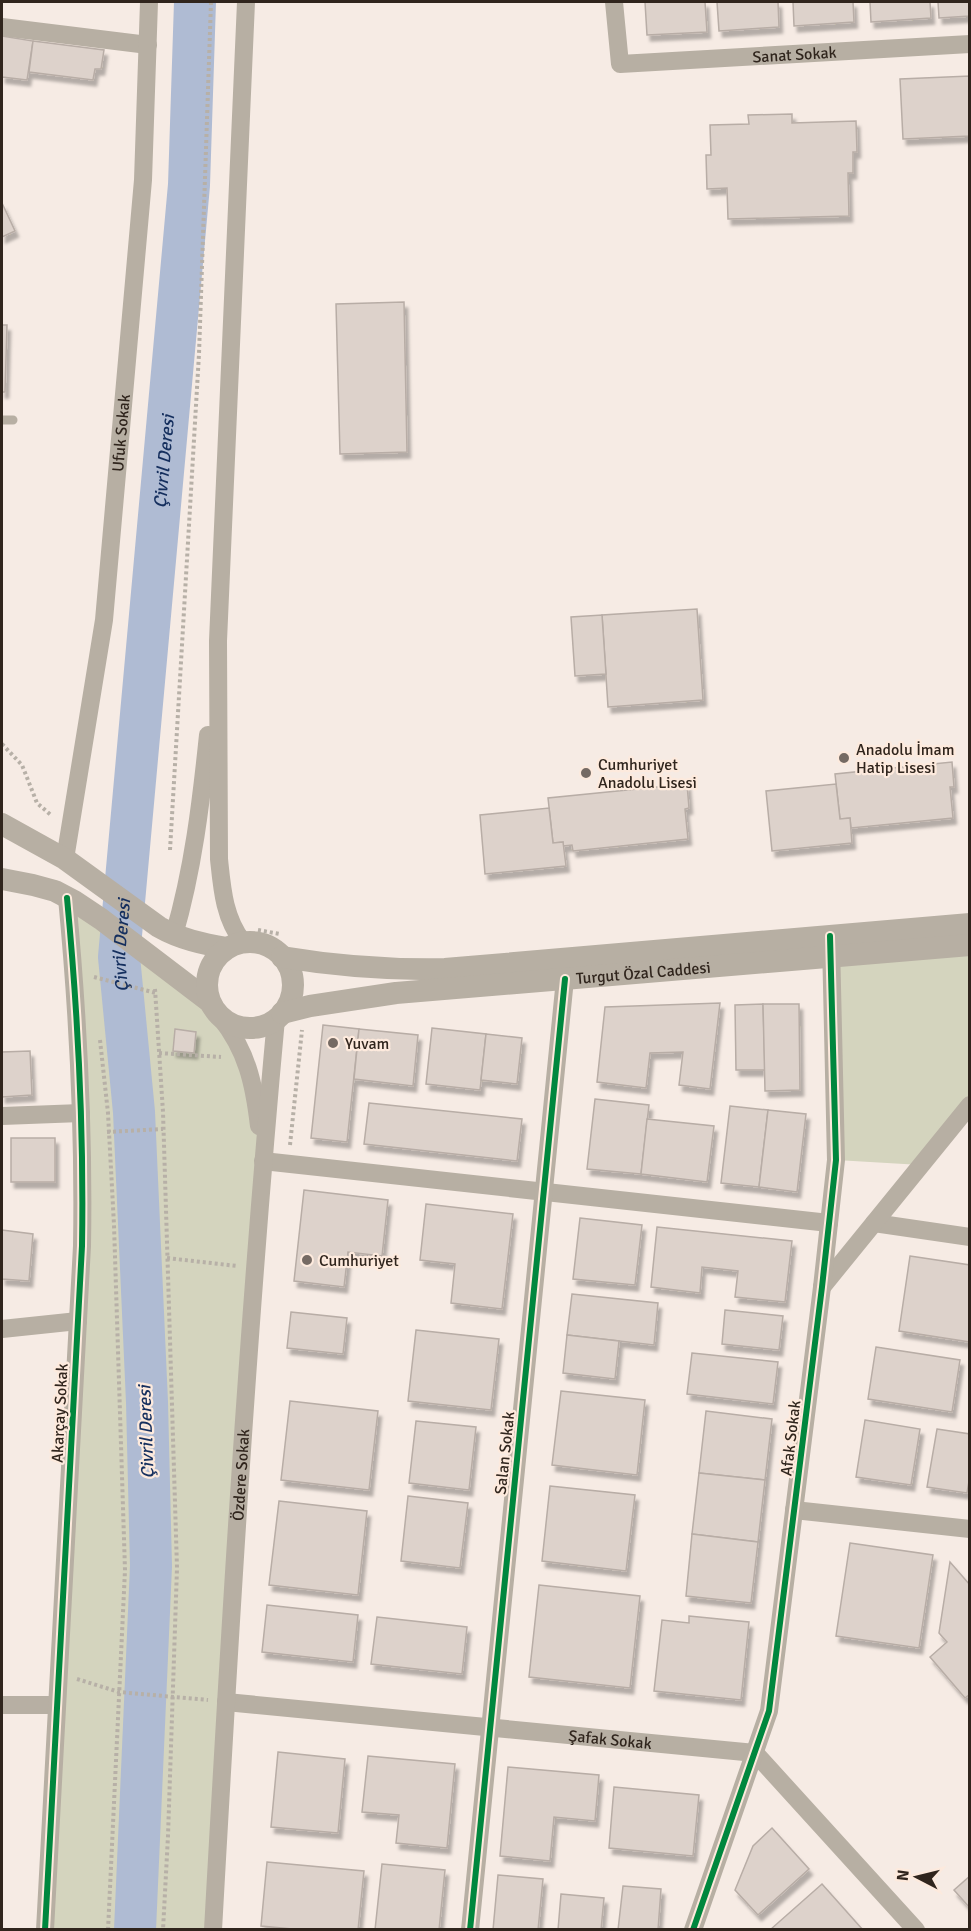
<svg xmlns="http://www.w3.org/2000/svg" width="971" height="1931" font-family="Signika,sans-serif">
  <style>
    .green { fill: #d4d4be }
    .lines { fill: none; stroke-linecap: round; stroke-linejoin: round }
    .river { stroke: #afbbd3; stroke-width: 42 }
    .building { fill: #ddd2cb; stroke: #b8ada6; stroke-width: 1.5; filter: url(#shadow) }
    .path { stroke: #b7b0a7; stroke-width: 4; stroke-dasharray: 3 3; stroke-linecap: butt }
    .service { stroke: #b7afa3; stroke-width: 9 }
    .minor { stroke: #b7afa3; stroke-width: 18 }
    .tertiary { stroke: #b7afa3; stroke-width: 22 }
    .cycleway-casing { stroke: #fdeadd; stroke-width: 10 }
    .cycleway { stroke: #00873e; stroke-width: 6 }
    .poi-dot { fill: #756a63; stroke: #fdeadd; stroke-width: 2 }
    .labels { text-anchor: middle; stroke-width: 4.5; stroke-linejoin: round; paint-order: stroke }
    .street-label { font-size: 16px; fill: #30251d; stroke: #fdeadd }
    .poi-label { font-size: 16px; fill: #30251d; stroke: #fdeadd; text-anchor: start }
    .water-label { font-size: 18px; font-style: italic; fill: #152f5e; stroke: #fdeadd }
  </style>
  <defs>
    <filter id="shadow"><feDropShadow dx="3.5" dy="6" stdDeviation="1.5" flood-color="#0004"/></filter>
  </defs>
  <rect width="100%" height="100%" fill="#f6ebe4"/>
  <g class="green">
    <path d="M67,898L210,1002L236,1039L263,1161L213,1929L45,1930L82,1246Z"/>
    <path d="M969,945V1105L921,1165L836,1160L831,957Z"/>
  </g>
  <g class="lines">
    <path class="river" id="s1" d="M135,1930L151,1566L147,1402L134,1112L119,957L189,185L195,2"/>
  </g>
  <g class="building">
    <path d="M645,2H705L707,32L647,35Z"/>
    <path d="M717,2H778L779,27L719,31Z"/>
    <path d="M793,2H853L854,22L794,26Z"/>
    <path d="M870,2H930L931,18L871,22Z"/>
    <path d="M938,2H969L970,16L939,18Z"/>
    <path d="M2,36L33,41L27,80L2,77Z"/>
    <path d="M33,41L104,50L101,69H95L93,80L29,72Z"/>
    <path d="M970,76V136L903,139L900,79Z"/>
    <path d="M792,114V123L856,121L857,152H853V173H848L849,216L728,219L727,188L707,189L706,155H711L710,125L749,124L748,115Z"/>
    <path d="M2,203L15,231L2,237Z"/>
    <path d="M404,302L407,452L340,454L336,304Z"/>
    <path d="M2,325H7L5,392H2Z"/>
    <path d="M697,609L703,700L608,707L602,615Z"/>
    <path d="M602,615L606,674L575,676L571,617Z"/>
    <path d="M952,762L954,787H950L953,818L851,828L850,818L840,819L835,774Z"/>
    <path d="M687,784L689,808L685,809L688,839L573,851L572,845L563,846V842L553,843L548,798Z"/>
    <path d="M836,784L840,819L850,818L852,843L772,851L766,791Z"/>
    <path d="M549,808L553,843L563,842L566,866L485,874L480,815Z"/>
    <path d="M720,1003L710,1089L679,1085L683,1052L650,1053L646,1088L597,1082L605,1007Z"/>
    <path d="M763,1004L765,1070H736L735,1005Z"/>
    <path d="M763,1004H799L800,1090L765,1091Z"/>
    <path d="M323,1025L359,1029L347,1142L311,1138Z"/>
    <path d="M432,1028L486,1034L480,1090L426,1084Z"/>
    <path d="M175,1029L196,1032L194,1053L173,1051Z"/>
    <path d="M359,1029L418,1035L413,1086L354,1079Z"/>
    <path d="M486,1034L522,1038L517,1084L481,1080Z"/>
    <path d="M30,1051L32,1095L2,1097V1052Z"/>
    <path d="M595,1099L649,1105L641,1174L587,1169Z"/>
    <path d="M369,1103L522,1119L517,1161L364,1144Z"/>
    <path d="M730,1106L768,1110L759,1187L721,1183Z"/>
    <path d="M768,1110L806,1114L797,1192L759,1187Z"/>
    <path d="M647,1119L714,1126L707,1182L641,1174Z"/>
    <rect x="11" y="1138" width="44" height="44"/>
    <path d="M304,1190L388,1200L382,1256L348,1252L344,1287L294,1281Z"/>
    <path d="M426,1204L513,1214L502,1309L451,1303L455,1264L420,1260Z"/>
    <path d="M580,1218L642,1225L635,1285L573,1279Z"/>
    <path d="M657,1227L792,1241L785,1302L735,1297L738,1271L702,1267L700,1293L651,1287Z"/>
    <path d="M2,1230L33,1234L29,1281L2,1279Z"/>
    <path d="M910,1256L970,1265V1342L899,1331Z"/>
    <path d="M572,1294L658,1303L654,1345L567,1335Z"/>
    <path d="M725,1310L783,1316L779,1350L722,1344Z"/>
    <path d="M291,1312L347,1318L343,1354L287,1348Z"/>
    <path d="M416,1330L499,1339L491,1410L408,1401Z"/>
    <path d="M567,1335L619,1341L615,1379L563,1373Z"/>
    <path d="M876,1347L960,1360L952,1412L868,1399Z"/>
    <path d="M692,1353L778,1362L773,1404L687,1394Z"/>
    <path d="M561,1391L645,1400L637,1475L552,1465Z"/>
    <path d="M290,1401L378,1411L369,1490L281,1480Z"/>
    <path d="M706,1411L772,1419L765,1480L699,1473Z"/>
    <path d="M865,1420L920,1429L911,1485L856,1477Z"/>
    <path d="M416,1421L476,1427L469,1490L409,1483Z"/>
    <path d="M937,1429L970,1434V1475L967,1493L927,1487Z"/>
    <path d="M699,1473L765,1480L758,1542L692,1534Z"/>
    <path d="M550,1486L635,1495L626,1571L542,1561Z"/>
    <path d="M408,1496L468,1503L460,1568L401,1561Z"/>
    <path d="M279,1501L367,1511L358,1595L269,1585Z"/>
    <path d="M692,1534L758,1542L751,1603L686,1596Z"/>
    <path d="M850,1543L933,1555L919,1648L836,1636Z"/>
    <path d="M950,1562L970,1585V1694L965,1698L930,1657L947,1642L939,1633Z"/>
    <path d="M539,1585L640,1596L630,1688L529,1677Z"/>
    <path d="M267,1605L358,1615L353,1662L262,1652Z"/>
    <path d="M689,1616L749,1622L741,1700L654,1691L662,1620L689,1623Z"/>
    <path d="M377,1617L467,1627L462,1674L371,1664Z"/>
    <path d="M278,1752L345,1759L338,1833L271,1827Z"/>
    <path d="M368,1756L455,1764L447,1848L396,1843L399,1815L362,1812Z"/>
    <path d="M508,1767L599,1775L595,1821L554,1817L550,1861L500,1856Z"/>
    <path d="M614,1787L699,1795L693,1856L609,1848Z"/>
    <path d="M772,1828L809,1869L758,1915L735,1890L753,1846Z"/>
    <path d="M267,1862L364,1871L358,1930H303L261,1926Z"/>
    <path d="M382,1864L445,1870L439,1930H375Z"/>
    <path d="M498,1875L543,1879L538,1930H493Z"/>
    <path d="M970,1876V1908L954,1890Z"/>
    <path d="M822,1884L863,1930H771V1929Z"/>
    <path d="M623,1886L661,1889L658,1930H618Z"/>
    <path d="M561,1894L604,1898L601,1930H558Z"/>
  </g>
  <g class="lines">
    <g class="path">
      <path d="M2,744L22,765L37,803L52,816"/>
      <path d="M170,850L199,354L211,2"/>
      <path d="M258,930L280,934"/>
      <path d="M94,977L156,993"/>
      <path d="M155,989L163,1112L177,1568L168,1836L163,1930"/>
      <path d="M100,1040L108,1113L114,1225L125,1570L108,1930"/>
      <path d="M159,1053L221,1057"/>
      <path d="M107,1132L163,1129"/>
      <path d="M290,1145L302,1030"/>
      <path d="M167,1258L237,1266"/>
      <path d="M77,1679L119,1692L208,1700"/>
    </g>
    <path class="service" d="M2,420H13"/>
    <g class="minor">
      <path id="s2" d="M614,2L620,64L970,44"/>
      <path d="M2,27L148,45"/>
      <path id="s3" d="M65,859L104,620L143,180L149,2"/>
      <path d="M174,935C193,870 201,803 208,735"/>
      <path d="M243,942C224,918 222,888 219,859L218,641L246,2"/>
      <path d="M220,1017C247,1051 254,1083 259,1126"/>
      <path d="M2,1116L81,1113"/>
      <path d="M263,1161L829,1223"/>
      <path d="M874,1223L970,1237"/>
      <path d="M822,1287L970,1105"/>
      <path d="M2,1329L78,1321"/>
      <path d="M794,1510L970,1529"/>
      <path id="s4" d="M226,1702L755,1753L916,1930"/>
      <path d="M2,1705H57"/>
      <path d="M45,1930L82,1246C84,1129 78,1014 67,898"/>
      <path id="s5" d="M213,1930C230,1626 248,1322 276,1019"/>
      <path d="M470,1930L565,979"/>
      <path d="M693,1930L769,1711L822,1287L836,1160L831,943"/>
    </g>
    <g class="tertiary">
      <path d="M2,824L65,859L159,927C180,939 203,944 227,948"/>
      <path d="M2,879L33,885L55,891L74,901L101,919L210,1002"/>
      <circle cx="250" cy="985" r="43"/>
      <path d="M282,957C336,966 390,970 445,969L970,924"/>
      <path id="s6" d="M282,1013L310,1006L396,993L970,945"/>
    </g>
    <g class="cycleway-casing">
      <g id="cycleway">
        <path d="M45,1930L82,1246C84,1129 78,1014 67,898"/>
        <path d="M470,1930L565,979"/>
        <path d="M693,1930L769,1711L822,1287L836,1160L830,936"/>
      </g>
    </g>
    <use href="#cycleway" class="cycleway"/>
  </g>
  <g class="poi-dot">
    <circle cx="844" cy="758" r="6"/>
    <circle cx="586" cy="773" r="6"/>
    <circle cx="333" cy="1043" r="6"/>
    <circle cx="307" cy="1260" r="6"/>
  </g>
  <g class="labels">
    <g class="street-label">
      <text dy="6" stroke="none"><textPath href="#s2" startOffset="237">Sanat Sokak</textPath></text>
      <text dy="6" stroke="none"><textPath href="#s3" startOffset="430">Ufuk Sokak</textPath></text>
      <text dy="6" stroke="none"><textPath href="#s6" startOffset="364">Turgut Özal Caddesi</textPath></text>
      <text transform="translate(59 1413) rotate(-87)" y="6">Akarçay Sokak</text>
      <text transform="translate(790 1438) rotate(-83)" y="6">Afak Sokak</text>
      <text transform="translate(504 1453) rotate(-84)" y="6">Salan Sokak</text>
      <text dy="6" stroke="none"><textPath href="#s5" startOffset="456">Özdere Sokak</textPath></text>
      <text dy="6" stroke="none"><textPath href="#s4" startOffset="386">Şafak Sokak</textPath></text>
    </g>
    <g class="poi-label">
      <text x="856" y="755">Anadolu İmam<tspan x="856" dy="18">Hatip Lisesi</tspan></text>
      <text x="598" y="770">Cumhuriyet<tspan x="598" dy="18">Anadolu Lisesi</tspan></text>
      <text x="345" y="1049">Yuvam</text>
      <text x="319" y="1266">Cumhuriyet</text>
    </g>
    <g class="water-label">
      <text dy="6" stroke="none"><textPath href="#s1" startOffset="1472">Çivril Deresi</textPath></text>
      <text dy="6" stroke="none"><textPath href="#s1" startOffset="986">Çivril Deresi</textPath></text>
      <text transform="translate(146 1432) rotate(-92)" y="6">Çivril Deresi</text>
    </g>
  </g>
  <rect width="971" height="1931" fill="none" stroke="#30251d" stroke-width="6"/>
  <g transform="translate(917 1877) rotate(277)" stroke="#fdeadd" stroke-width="4.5" paint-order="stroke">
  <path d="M0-4.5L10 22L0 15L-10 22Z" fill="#30251d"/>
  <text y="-9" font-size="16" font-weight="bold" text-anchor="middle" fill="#30251d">N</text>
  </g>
</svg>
